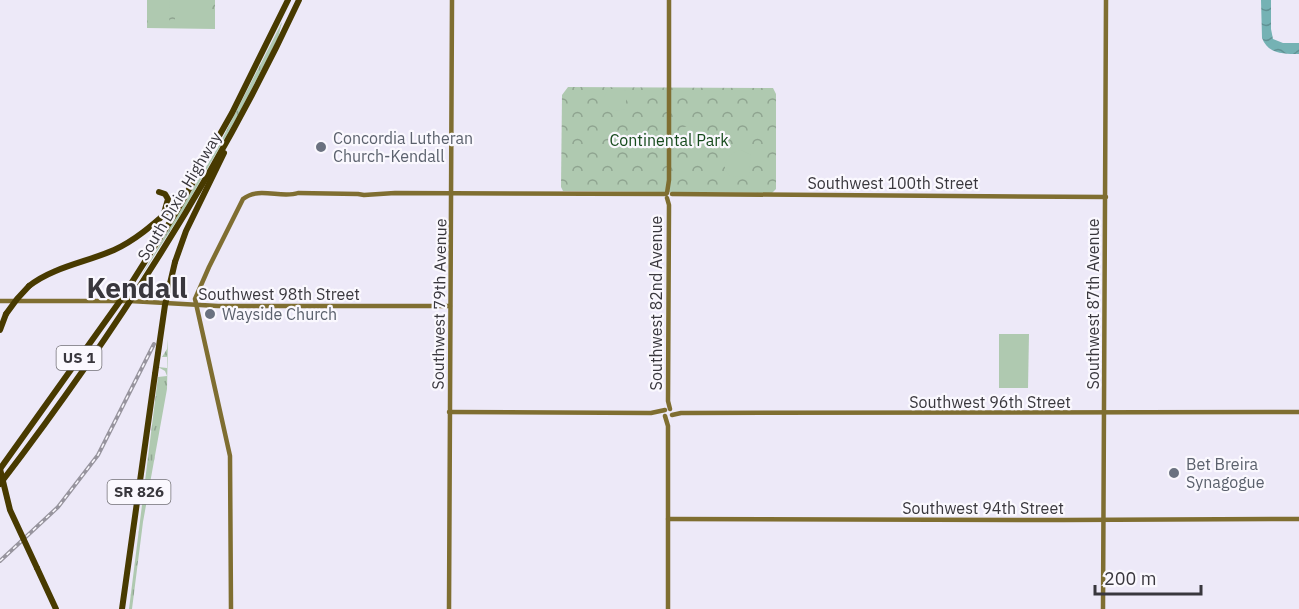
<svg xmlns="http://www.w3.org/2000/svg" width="1299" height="609" font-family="'IBM Plex Sans',sans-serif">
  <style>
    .grass { fill: url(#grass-tufts) }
    .forest { fill: url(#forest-crowns) }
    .pitch { fill: #afc9b0 }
    .water { fill: url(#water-waves) }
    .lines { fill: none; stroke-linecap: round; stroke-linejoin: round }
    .secondary { stroke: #7f6e31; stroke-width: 4.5 }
    .highway { stroke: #483a00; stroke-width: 6 }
    .rail-casing { stroke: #97949e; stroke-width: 4 }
    .rail { stroke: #faf8fe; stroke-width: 1.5; stroke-dasharray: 4.5; stroke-linecap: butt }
    .highway-bridge { stroke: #483a00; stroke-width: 6 }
    .worship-dot { fill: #6b7280; stroke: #faf8fe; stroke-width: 2 }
    .labels { text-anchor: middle; stroke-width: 4.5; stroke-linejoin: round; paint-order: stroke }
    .shield { fill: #faf8fe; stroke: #737177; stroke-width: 1.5 }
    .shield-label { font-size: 15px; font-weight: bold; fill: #39373d }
    .worship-label { font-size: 16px; fill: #5b616d; stroke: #faf8fe; text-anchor: start }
    .park-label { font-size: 16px; fill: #174b1d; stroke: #faf8fe }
    .street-label { font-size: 16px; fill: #39373d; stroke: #faf8fe }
    .town-label { font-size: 28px; font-weight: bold; fill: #39373d; stroke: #faf8fe }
  </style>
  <defs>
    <pattern id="grass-tufts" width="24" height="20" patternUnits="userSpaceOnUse" patternTransform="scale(1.5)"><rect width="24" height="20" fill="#afc9b0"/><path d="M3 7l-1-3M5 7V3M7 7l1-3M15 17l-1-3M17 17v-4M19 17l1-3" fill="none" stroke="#8fa490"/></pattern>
    <pattern id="forest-crowns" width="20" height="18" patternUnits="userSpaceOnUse" patternTransform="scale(1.5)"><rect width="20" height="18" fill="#afc9b0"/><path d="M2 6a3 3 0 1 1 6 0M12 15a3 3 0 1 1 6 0" fill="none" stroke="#8fa490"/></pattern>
    <pattern id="water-waves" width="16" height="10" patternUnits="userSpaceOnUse" patternTransform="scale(1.5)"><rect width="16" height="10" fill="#75b2b4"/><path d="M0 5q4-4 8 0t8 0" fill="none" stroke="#619294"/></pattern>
  </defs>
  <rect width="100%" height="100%" fill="#ede9f8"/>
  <g class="grass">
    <path d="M282,22L278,38L237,117L183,211L138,281L218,147Z"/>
    <path d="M168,339L167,389L143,522L132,609H129L158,377L167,376L165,371L158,367L167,368V357H162L167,349Z"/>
  </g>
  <g class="forest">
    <path d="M147,0H215V29L147,28Z"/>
    <path d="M568,87L773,88L776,94V189L772,193L563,191L561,187L562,95Z"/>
  </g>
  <g class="pitch">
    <path d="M150,0H170L169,24H150Z"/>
    <rect x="175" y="0" width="37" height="24"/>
    <path d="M608,89H624L626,92V109L615,111L607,106L604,97Z"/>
    <path d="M701,126L706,135L702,144L693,149L682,145L683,127Z"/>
    <path d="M741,150L751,155L749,176L731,177L725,170C724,159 730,152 741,150Z"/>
    <path d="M999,334H1029L1028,388H999Z"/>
  </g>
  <path class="water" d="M1261,0H1271V29L1273,39L1283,43H1299V54C1283,54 1268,54 1262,38Z"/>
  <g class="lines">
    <g class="secondary">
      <path d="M667,193L669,180V0"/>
      <path d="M672,194L1106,197"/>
      <path d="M667,198L669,205L668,401L670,409"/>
      <path d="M0,301H130L218,306H450"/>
      <path d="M449,412L651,413L665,410"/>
      <path d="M672,415L681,413L1299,412"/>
      <path d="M665,416L668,426V609"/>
      <path d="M668,519L1063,520L1299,519"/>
      <path d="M231,609L230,456L195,299L209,267L243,199C259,186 281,199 298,193L358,194L364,195L395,193L666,194"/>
      <path d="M449,609L452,0"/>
      <path d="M1103,609L1106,0"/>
    </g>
    <g class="highway">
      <path d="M159,192L165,194L168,199L164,213"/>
      <path d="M175,262L186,231L224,153"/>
      <path d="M29,286C53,267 87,262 114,250C140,238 160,218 181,200"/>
      <path d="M0,330L6,314"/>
      <path d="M0,469L120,301L175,214L232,113L288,0"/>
      <path d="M0,484C114,335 220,170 299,0"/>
      <path d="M37,568L56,609"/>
      <path d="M122,609L155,374"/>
    </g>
    <g class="rail-casing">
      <path id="rail" d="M0,561L58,507L98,455L154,344"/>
    </g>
    <use href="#rail" class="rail"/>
    <g class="highway-bridge">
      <path d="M6,314L17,299L29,286"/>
      <path d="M155,374L165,305L175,262"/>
      <path d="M0,469L10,510L37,568"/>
    </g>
  </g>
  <g class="worship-dot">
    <circle cx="321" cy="147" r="6"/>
    <circle cx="210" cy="314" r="6"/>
    <circle cx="1174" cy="473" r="6"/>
  </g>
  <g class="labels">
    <g class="shield">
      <rect x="56.5" y="346" width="45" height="24" rx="4.5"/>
      <rect x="107.5" y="480" width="63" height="24" rx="4.5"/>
    </g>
    <g class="shield-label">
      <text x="79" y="363">US 1</text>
      <text x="139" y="497">SR 826</text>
    </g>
    <g class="worship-label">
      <text x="333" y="144">Concordia Lutheran<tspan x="333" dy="18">Church-Kendall</tspan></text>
      <text x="222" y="320">Wayside Church</text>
      <text x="1186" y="470">Bet Breira<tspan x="1186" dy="18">Synagogue</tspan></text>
    </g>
    <g class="park-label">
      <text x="669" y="146">Continental Park</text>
    </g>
    <g class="street-label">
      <text x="893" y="189">Southwest 100th Street</text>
      <text transform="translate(179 196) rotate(-59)" y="6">South Dixie Highway</text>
      <text x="279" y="300">Southwest 98th Street</text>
      <text transform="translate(656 303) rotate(-90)" y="6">Southwest 82nd Avenue</text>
      <text transform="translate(439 304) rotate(-89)" y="6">Southwest 79th Avenue</text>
      <text transform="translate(1093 304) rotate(-90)" y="6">Southwest 87th Avenue</text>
      <text x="990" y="408">Southwest 96th Street</text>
      <text x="983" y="514">Southwest 94th Street</text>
    </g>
    <g class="town-label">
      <text x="137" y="298">Kendall</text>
    </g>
  </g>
  <path d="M1095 585v9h106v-9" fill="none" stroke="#39373d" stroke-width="3"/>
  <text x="1104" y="585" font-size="18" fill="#39373d" stroke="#faf8fe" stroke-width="4.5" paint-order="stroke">200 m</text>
</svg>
